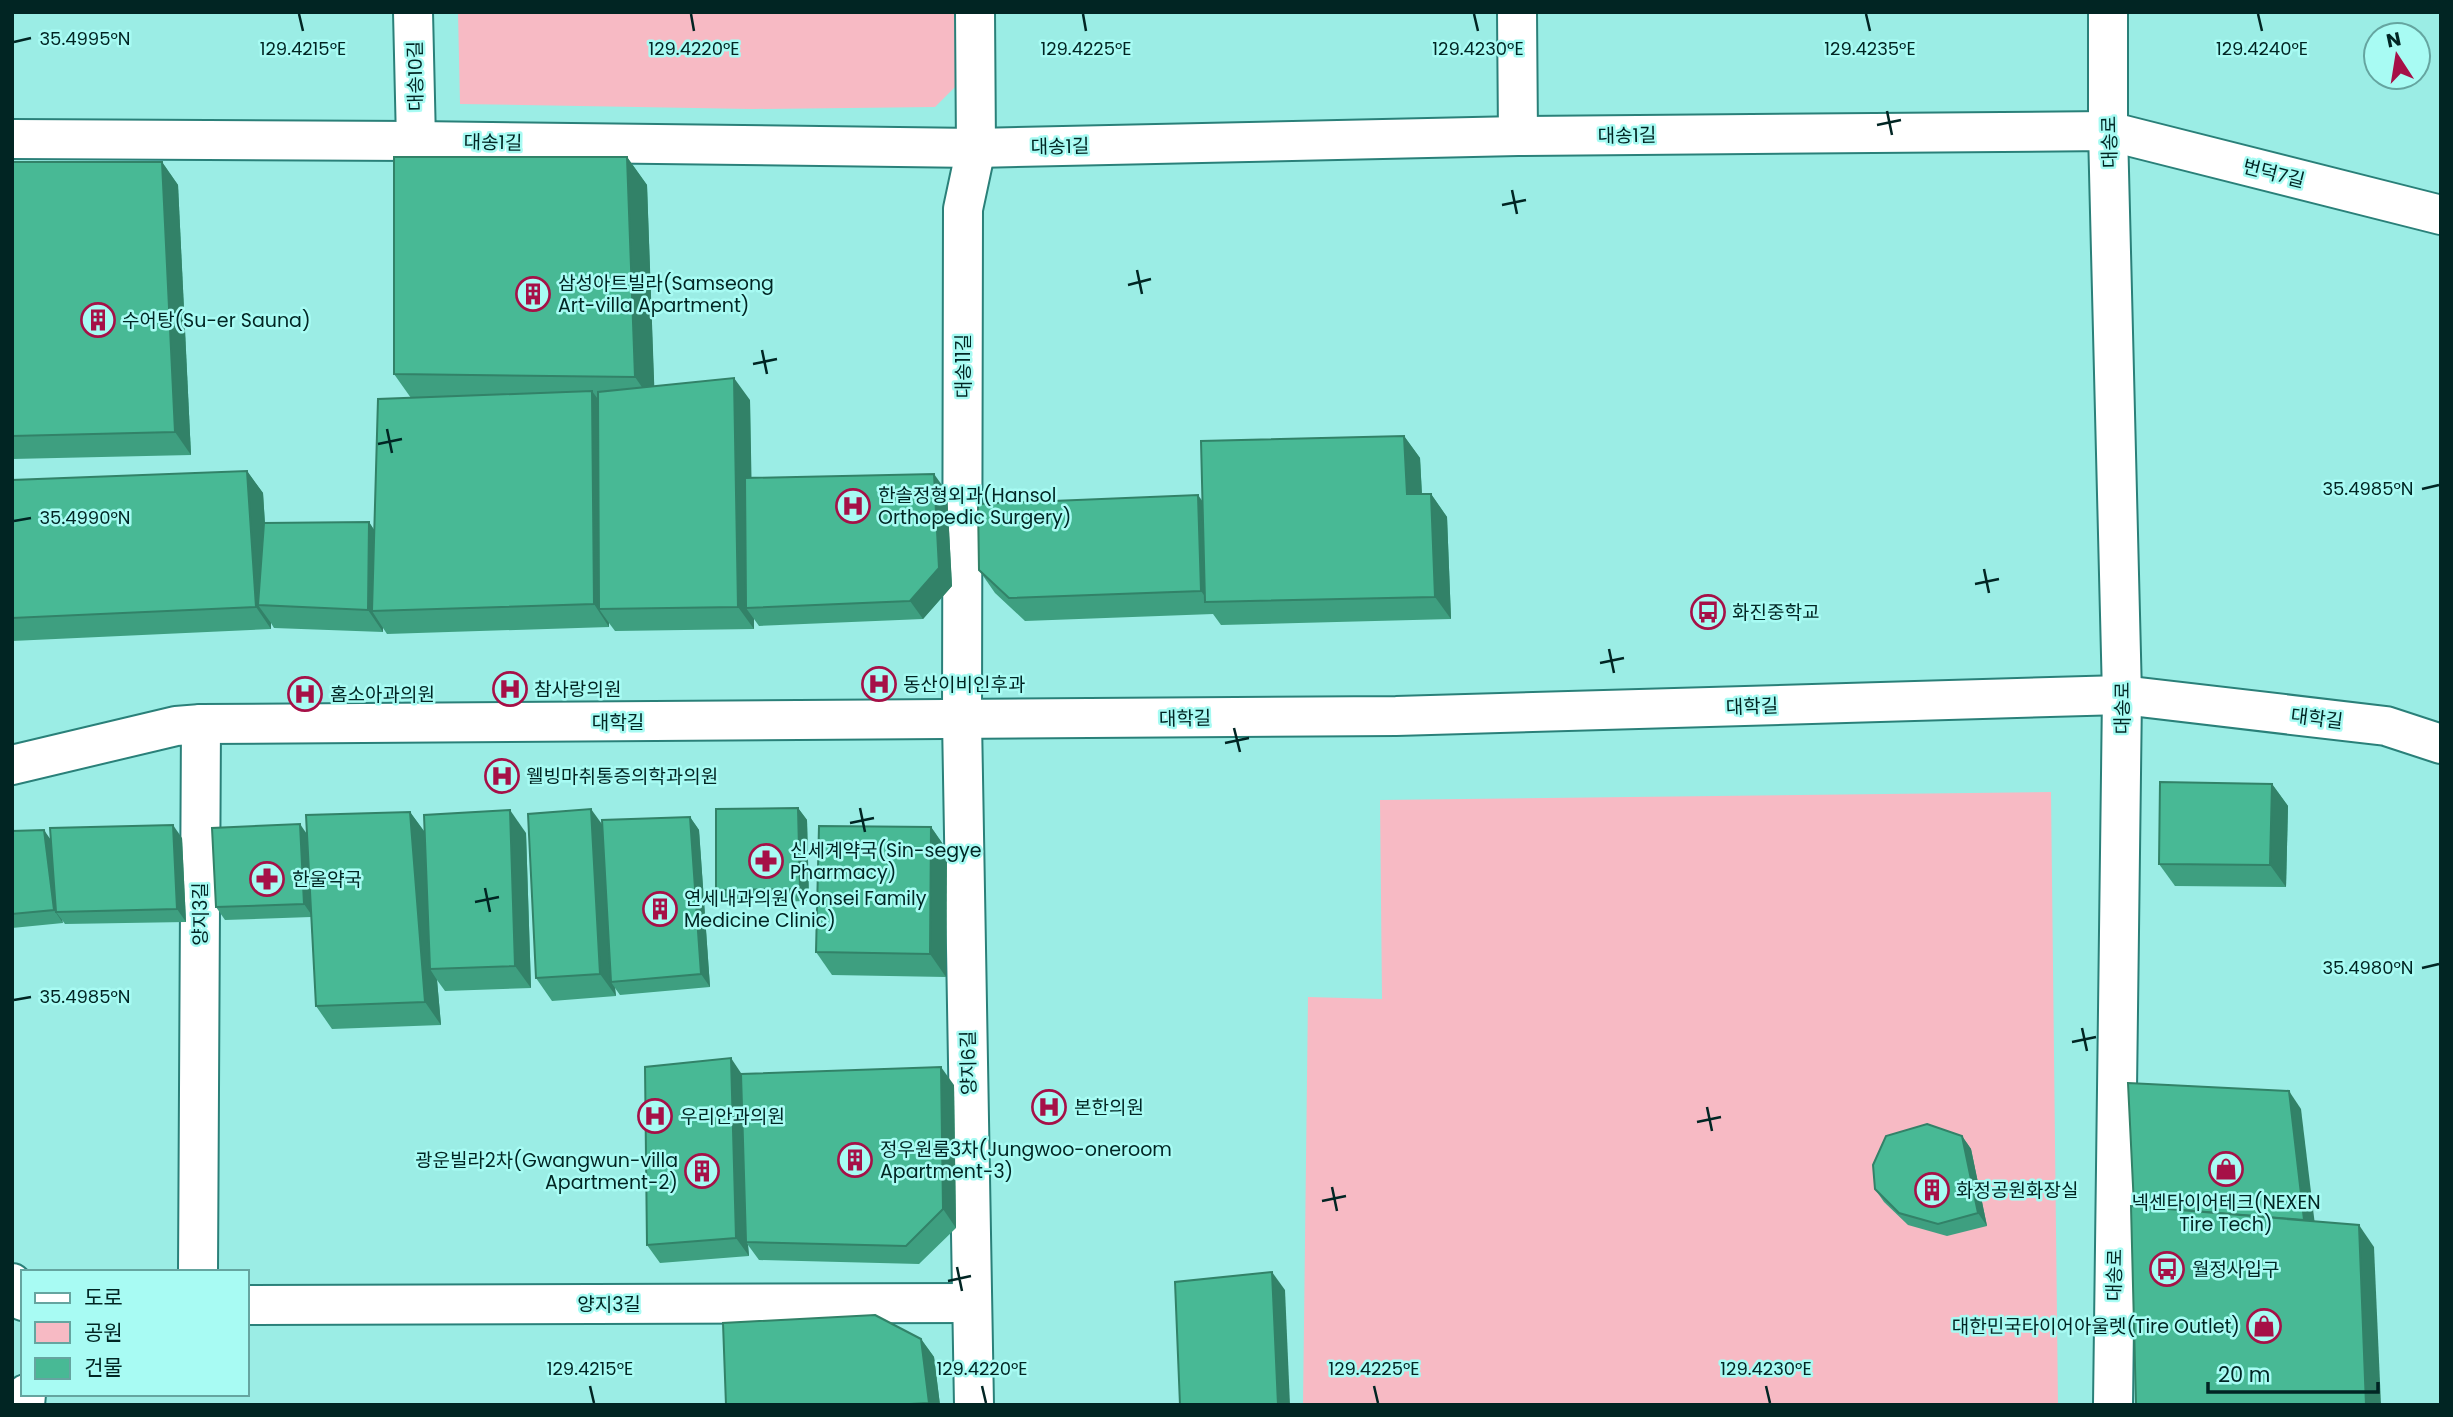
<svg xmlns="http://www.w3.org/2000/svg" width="2453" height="1417" font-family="Poppins,'Noto Sans KR',sans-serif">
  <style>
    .green { fill: #f7bac4 }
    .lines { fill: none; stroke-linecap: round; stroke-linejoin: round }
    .minor-casing { stroke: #2a8079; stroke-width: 42 }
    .tertiary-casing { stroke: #2a8079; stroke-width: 42 }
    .minor { stroke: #fff; stroke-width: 38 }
    .tertiary { stroke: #fff; stroke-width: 38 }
    .wall { fill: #3e9f80 }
    .shaded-wall { fill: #328268 }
    .building { fill: #48b995; stroke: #328268; stroke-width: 2 }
    .ticks { fill: none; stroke: #012523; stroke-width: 2.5 }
    .labels { text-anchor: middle; stroke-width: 5; stroke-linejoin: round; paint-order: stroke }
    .street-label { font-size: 19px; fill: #012523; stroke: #a8fbf3 }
    .poi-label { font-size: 19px; fill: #012523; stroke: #a8fbf3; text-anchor: start }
    .ticks-label { font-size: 18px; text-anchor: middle; fill: #012523; stroke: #a8fbf3; stroke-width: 5; stroke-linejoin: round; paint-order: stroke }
  </style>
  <rect width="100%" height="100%" fill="#9bede5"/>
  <g class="green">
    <path d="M458,12H959L962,80L935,107L752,109L460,104Z"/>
    <path d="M2051,792L2058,1405H1303L1308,997L1382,999L1380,800Z"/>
  </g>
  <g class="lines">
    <g class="minor-casing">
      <g id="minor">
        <path d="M413,12L416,141"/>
        <path d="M1517,12L1518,136"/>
        <path d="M12,139L416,141L976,148L1518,136L2108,131L2441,215"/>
        <path d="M198,1272L201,724"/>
        <path d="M12,1283L23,1301"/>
        <path d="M247,1305L972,1303"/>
        <path d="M25,1405L26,1394"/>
        <path d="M974,1405L962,720L963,209L976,148L975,12"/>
      </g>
    </g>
    <g class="tertiary-casing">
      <g id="tertiary">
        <path d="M2108,12V131L2122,695L2113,1405"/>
        <path d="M12,765L176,726L201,724L1396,716L2122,695L2386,726L2441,744"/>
      </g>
    </g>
    <use href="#minor" class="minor"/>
    <use href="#tertiary" class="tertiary"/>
  </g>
  <g class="wall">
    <path d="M627,157L647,185L654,386L750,400L751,478L947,492L952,586L923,619L759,626L754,619V629L615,631L609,623V627L387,634L383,628V632L274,628L271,623V629L12,641V480L247,471L263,493L265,523L369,522L374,530L411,398L394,374Z"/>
    <path d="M12,162H162L178,185L191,455L12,459Z"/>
    <path d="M1404,436L1420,458L1422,494H1431L1447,517L1451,619L1221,625L1213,614L1025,621L995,593L979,570L1202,501Z"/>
    <path d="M2272,784L2288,806L2286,887L2175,886L2159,864Z"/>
    <path d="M798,808L807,820L809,901L725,903L716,890Z"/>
    <path d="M410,812L424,831L526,833L531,988L445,991L437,980L441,1025L332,1029L316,1006L311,917L225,920L216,907L307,834Z"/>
    <path d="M690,817L699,830L710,987L620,995L615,988L616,996L552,1001L536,978L602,825Z"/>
    <path d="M931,827L947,850L946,977L832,975L816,952Z"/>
    <path d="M12,831L51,839L182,838L186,922L65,924L62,920L63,923L12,928Z"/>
    <path d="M742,1074L954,1085L956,1228L919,1264L759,1260L748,1245L749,1256L660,1263L647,1245Z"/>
    <path d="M1962,1136L1971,1149L1987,1226L1947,1236L1908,1225L1884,1202L1875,1189Z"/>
    <path d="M921,1339L934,1357L940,1405H726Z"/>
  </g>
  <g class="shaded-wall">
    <path d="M627,157L647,185L655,406L635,377Z"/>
    <path d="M162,162L178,185L191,455L175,432Z"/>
    <path d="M734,378L750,400L754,608H746L754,619V629L738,607Z"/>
    <path d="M592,391L608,413L599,609L609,623V627L594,604Z"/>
    <path d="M1404,436L1420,458L1423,517L1407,494Z"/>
    <path d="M247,471L263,493L270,606L258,605L271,623V629L256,607Z"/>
    <path d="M934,474L947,492L952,586L923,619L910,601Z"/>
    <path d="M1431,494L1447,517L1451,619L1435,597Z"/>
    <path d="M1198,495L1214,517L1209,602L1201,591Z"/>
    <path d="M369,522L384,545L372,611L383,628V632L368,610Z"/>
    <path d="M2272,784L2288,806L2286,887L2270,865Z"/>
    <path d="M798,808L807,820L809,901L800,889Z"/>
    <path d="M591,809L607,831L611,982L615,988L616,996L600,974Z"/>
    <path d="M510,810L526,833L531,988L515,966Z"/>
    <path d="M410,812L426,834L430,969L437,980L441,1025L425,1002Z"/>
    <path d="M690,817L699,830L710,987L701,974Z"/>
    <path d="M300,824L309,837L313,917L304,904Z"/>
    <path d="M173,825L182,838L186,922L177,909Z"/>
    <path d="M931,827L947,850L946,977L930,954Z"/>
    <path d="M44,830L53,843L56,912L62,920L63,923L54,910Z"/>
    <path d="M731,1058L743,1076L746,1242L748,1245L749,1256L736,1238Z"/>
    <path d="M941,1067L954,1085L956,1228L943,1209Z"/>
    <path d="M2289,1091L2301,1109L2317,1242L2304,1224Z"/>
    <path d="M1962,1136L1971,1149L1987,1226L1978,1213Z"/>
    <path d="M2359,1225L2374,1247L2381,1405H2366Z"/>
    <path d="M1272,1272L1285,1290L1290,1405H1278Z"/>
    <path d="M921,1339L934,1357L940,1405H930L929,1403Z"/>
  </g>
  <g class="building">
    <path d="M394,157H627L635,377L394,374Z"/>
    <path d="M12,162H162L175,432L12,436Z"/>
    <path d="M734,378L738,607L599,609L598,392Z"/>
    <path d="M592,391L594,604L372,611L378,399Z"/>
    <path d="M1404,436L1407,494H1431L1435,597L1205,602L1201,441Z"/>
    <path d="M247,471L256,607L12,618V480Z"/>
    <path d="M934,474L939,568L910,601L746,608L745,478Z"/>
    <path d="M1198,495L1201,591L1009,598L979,570L978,504Z"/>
    <path d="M369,522L368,610L258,605L264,523Z"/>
    <path d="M2160,782L2272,784L2270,865L2159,864Z"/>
    <path d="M798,808L800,889L716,890V809Z"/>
    <path d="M591,809L600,974L536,978L528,814Z"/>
    <path d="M510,810L515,966L430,969L424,815Z"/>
    <path d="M410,812L425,1002L316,1006L306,815Z"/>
    <path d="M690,817L701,974L611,982L602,820Z"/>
    <path d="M300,824L304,904L216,907L212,828Z"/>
    <path d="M173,825L177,909L56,912L50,828Z"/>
    <path d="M819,826L931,827L930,954L816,952Z"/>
    <path d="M44,830L54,910L12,914V831Z"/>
    <path d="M731,1058L736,1238L647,1245L645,1067Z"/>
    <path d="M941,1067L943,1209L906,1246L746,1242L741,1074Z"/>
    <path d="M2128,1083L2289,1091L2304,1220L2134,1206Z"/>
    <path d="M1927,1124L1962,1136L1978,1213L1938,1224L1899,1213L1875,1189L1873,1165L1886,1136Z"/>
    <path d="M2131,1206L2359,1225L2366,1405H2136Z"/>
    <path d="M1272,1272L1278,1405H1180L1175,1282Z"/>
    <path d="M875,1315L921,1339L929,1403L890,1405H726L723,1323Z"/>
  </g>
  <path class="ticks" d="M299,14L303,31M691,14L694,31M1083,14L1086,31M1474,14L1478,31M1866,14L1870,31M2258,14L2262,31M14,42L31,38M1887,111L1892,135M1877,125L1901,120M1512,190L1517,214M1502,205L1526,200M1137,270L1142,294M1128,285L1151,279M762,350L767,374M753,364L777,359M387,429L392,453M378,444L402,439M2422,489L2439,485M14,521L31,518M1984,569L1989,593M1975,584L1999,579M1609,649L1614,673M1600,663L1624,658M1234,728L1240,752M1225,743L1249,738M860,808L865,832M850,823L874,818M485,888L490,912M475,902L499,897M2422,968L2439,964M14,1000L31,997M2082,1028L2087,1051M2072,1042L2096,1037M1707,1107L1712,1131M1697,1122L1721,1117M1332,1187L1337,1211M1322,1201L1346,1196M957,1267L962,1291M948,1281L971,1276M590,1386L594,1403M982,1386L986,1403M1374,1386L1378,1403M1766,1386L1770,1403"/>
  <defs>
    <g id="building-ring" transform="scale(1.75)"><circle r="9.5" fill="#a8fbf3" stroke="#a61047" stroke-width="1.5"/><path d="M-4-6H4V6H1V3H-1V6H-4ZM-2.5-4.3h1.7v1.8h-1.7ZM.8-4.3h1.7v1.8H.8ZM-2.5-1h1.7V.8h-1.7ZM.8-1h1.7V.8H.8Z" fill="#a61047"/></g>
    <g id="hospital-ring" transform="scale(1.75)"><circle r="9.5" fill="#a8fbf3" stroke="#a61047" stroke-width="1.5"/><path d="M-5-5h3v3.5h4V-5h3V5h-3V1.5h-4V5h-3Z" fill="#a61047"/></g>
    <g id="bus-ring" transform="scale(1.75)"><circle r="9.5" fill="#a8fbf3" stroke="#a61047" stroke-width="1.5"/><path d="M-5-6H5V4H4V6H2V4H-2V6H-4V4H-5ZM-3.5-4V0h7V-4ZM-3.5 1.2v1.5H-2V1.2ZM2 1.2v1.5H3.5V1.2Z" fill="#a61047"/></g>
    <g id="pharmacy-ring" transform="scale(1.75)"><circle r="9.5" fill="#a8fbf3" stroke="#a61047" stroke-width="1.5"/><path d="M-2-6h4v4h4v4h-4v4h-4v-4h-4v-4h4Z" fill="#a61047"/></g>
    <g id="shop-ring" transform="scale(1.75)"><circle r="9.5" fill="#a8fbf3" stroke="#a61047" stroke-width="1.5"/><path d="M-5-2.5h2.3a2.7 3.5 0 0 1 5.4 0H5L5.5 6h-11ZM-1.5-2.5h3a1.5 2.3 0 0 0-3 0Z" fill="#a61047"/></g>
  </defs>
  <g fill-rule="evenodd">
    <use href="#building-ring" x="533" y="294"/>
    <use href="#building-ring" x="98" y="320"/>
    <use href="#hospital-ring" x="853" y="506"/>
    <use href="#bus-ring" x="1708" y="612"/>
    <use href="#hospital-ring" x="879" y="684"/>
    <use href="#hospital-ring" x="510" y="689"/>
    <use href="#hospital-ring" x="305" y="694"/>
    <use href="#hospital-ring" x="502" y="776"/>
    <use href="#pharmacy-ring" x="766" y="861"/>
    <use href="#pharmacy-ring" x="267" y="879"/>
    <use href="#building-ring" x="660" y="909"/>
    <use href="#hospital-ring" x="1049" y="1107"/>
    <use href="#hospital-ring" x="655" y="1116"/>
    <use href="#building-ring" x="855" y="1160"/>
    <use href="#shop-ring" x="2226" y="1169"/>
    <use href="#building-ring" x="702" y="1171"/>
    <use href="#building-ring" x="1932" y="1190"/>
    <use href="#bus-ring" x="2167" y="1269"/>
    <use href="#shop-ring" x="2264" y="1326"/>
  </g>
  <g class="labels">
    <g class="street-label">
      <text transform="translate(415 76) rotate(-91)" y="7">대송10길</text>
      <text transform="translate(1627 135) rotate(-1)" y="7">대송1길</text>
      <text transform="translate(493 142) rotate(1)" y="7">대송1길</text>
      <text transform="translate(2109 142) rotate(-91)" y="7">대송로</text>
      <text transform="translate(1060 146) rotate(-1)" y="7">대송1길</text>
      <text transform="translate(2274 173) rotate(14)" y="7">번덕7길</text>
      <text transform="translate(963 366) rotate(-90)" y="7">대송11길</text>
      <text transform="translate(1752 706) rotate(-2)" y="7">대학길</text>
      <text transform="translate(2122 708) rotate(-90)" y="7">대송로</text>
      <text transform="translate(1185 718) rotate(-1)" y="7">대학길</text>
      <text transform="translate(2317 718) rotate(7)" y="7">대학길</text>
      <text x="618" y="729">대학길</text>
      <text transform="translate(200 914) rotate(-90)" y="7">양지3길</text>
      <text transform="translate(968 1063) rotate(-91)" y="7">양지6길</text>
      <text transform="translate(2114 1275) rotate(-89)" y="7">대송로</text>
      <text x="609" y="1311">양지3길</text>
    </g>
    <g class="poi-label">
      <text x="558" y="290">삼성아트빌라(Samseong<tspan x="558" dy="22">Art-villa Apartment)</tspan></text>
      <text x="122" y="327">수어탕(Su-er Sauna)</text>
      <text x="878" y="502">한솔정형외과(Hansol<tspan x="878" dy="22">Orthopedic Surgery)</tspan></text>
      <text x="1732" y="619">화진중학교</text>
      <text x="903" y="691">동산이비인후과</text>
      <text x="534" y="696">참사랑의원</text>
      <text x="330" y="701">홈소아과의원</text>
      <text x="526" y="783">웰빙마취통증의학과의원</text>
      <text x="790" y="857">신세계약국(Sin-segye<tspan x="790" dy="22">Pharmacy)</tspan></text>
      <text x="292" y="886">한울약국</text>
      <text x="684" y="905">연세내과의원(Yonsei Family<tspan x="684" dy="22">Medicine Clinic)</tspan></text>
      <text x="1074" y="1114">본한의원</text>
      <text x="680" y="1123">우리안과의원</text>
      <text x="880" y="1156">정우원룸3차(Jungwoo-oneroom<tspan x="880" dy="22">Apartment-3)</tspan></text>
      <text x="678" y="1167" text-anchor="end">광운빌라2차(Gwangwun-villa<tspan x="678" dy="22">Apartment-2)</tspan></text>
      <text x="1956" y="1197">화정공원화장실</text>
      <text x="2226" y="1209" text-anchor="middle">넥센타이어테크(NEXEN<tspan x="2226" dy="22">Tire Tech)</tspan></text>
      <text x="2192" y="1276">월정사입구</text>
      <text x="2240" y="1333" text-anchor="end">대한민국타이어아울렛(Tire Outlet)</text>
    </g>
  </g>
  <g class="ticks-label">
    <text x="85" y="45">35.4995°N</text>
    <text x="303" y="55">129.4215°E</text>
    <text x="694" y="55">129.4220°E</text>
    <text x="1086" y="55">129.4225°E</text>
    <text x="1478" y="55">129.4230°E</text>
    <text x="1870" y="55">129.4235°E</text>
    <text x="2262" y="55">129.4240°E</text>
    <text x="2368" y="495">35.4985°N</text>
    <text x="85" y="524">35.4990°N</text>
    <text x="2368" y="974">35.4980°N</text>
    <text x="85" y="1003">35.4985°N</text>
    <text x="590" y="1375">129.4215°E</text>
    <text x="982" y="1375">129.4220°E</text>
    <text x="1374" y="1375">129.4225°E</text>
    <text x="1766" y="1375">129.4230°E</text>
  </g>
  <rect width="2453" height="1417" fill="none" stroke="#012523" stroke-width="28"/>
  <rect x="21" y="1270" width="228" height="126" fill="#a8fbf3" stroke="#65a5a0" stroke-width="2"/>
  <rect x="35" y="1293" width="35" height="10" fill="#ffffff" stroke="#65a5a0" stroke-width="2"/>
  <text x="84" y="1305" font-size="21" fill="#012523">도로</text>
  <rect x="35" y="1322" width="35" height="21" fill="#f7bac4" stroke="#65a5a0" stroke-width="2"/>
  <text x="84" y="1340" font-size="21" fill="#012523">공원</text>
  <rect x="35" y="1358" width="35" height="21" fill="#48b995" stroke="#65a5a0" stroke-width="2"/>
  <text x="84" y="1375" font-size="21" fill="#012523">건물</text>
  <g transform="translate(2397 56) rotate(348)"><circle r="33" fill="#a8fbf3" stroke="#65a5a0" stroke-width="2"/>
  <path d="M0-5L12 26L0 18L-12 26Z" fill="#a61047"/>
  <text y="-10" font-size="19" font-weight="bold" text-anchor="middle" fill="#012523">N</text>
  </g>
  <path d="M2208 1382v10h170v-10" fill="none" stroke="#012523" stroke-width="3.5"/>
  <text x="2218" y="1382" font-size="21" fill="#012523" stroke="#a8fbf3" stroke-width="5" paint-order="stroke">20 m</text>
</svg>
